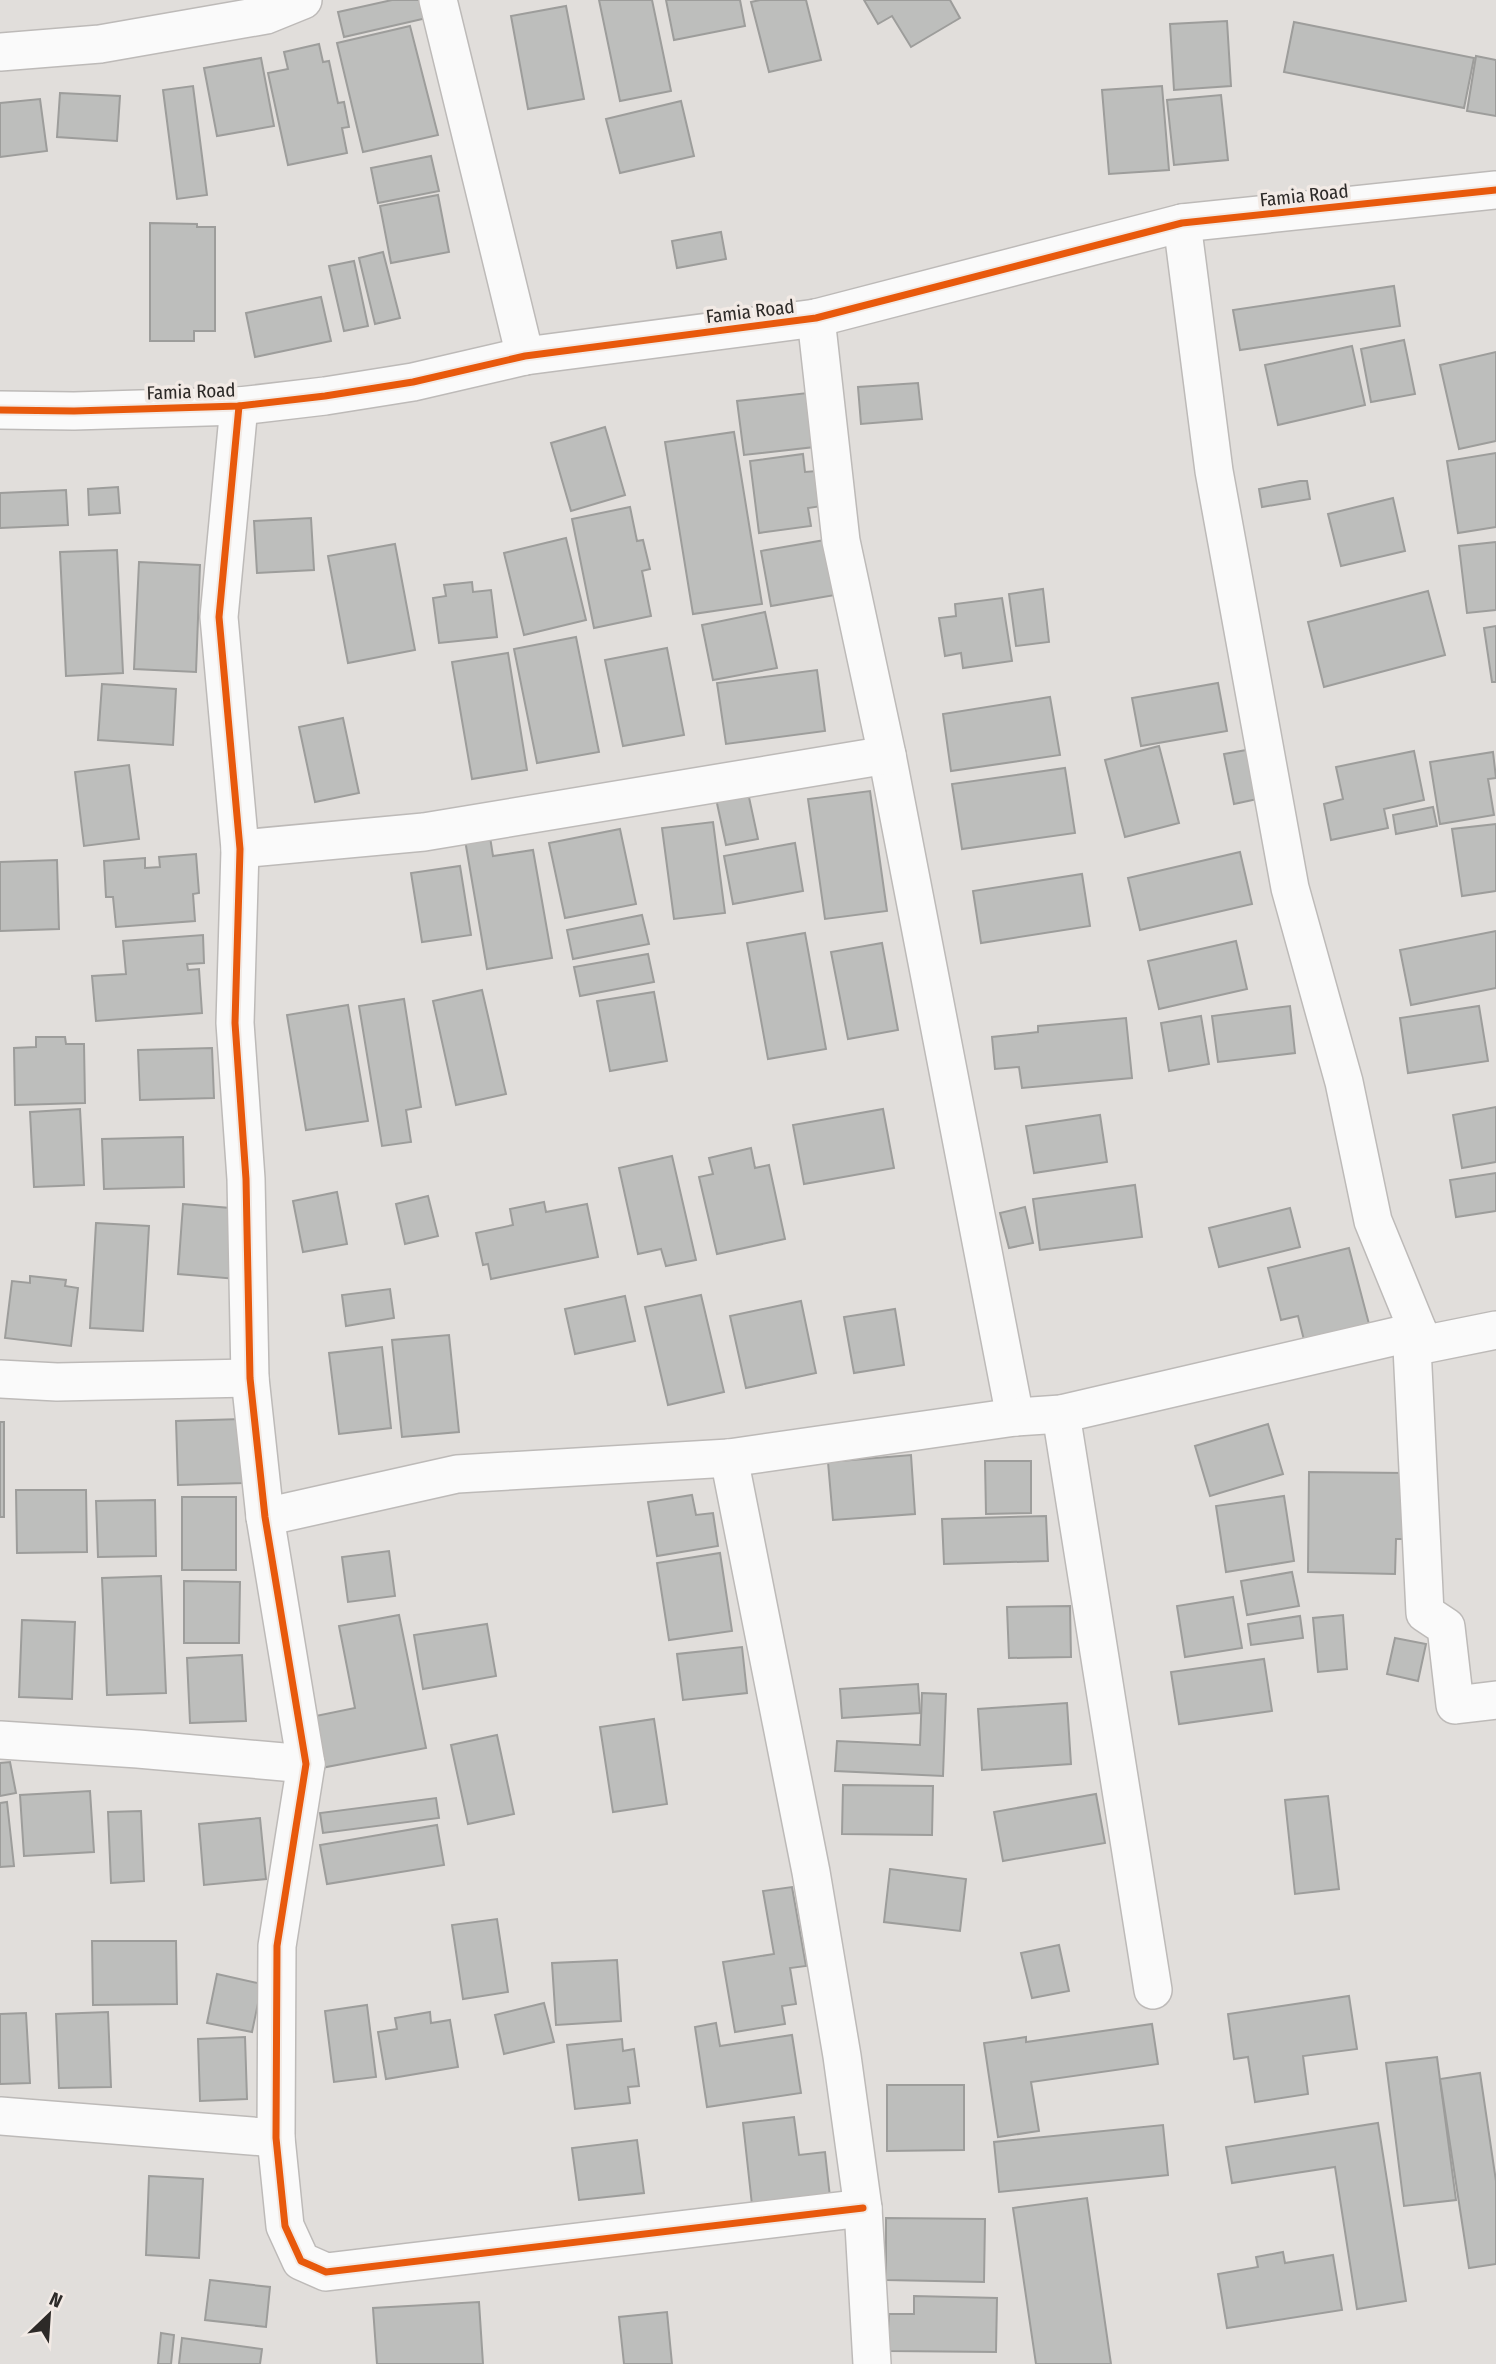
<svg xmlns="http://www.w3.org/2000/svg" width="1496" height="2364" font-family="'Fira Sans Condensed',sans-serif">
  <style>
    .building { fill: #bdbebc; stroke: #9d9d9b; stroke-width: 2 }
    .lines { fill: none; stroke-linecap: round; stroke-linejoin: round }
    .street-casing { stroke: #bdbab8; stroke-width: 40 }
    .street { stroke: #fafafa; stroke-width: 37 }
    .cycleway-casing { stroke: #f2eae5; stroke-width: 11 }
    .cycleway { stroke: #e8590c; stroke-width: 7 }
    .labels { text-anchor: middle; stroke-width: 7; stroke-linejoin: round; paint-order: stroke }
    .street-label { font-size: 19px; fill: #2d2a28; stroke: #f2eae5 }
  </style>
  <rect width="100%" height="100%" fill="#e1dedb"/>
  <g class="building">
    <path d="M392,0H427L431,17L344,37L338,12Z"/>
    <path d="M599,0H652L671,91L620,101Z"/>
    <path d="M666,0H740L745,26L674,40Z"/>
    <path d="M760,0H806L821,60L769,72L751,2Z"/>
    <path d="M864,0H950L960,18L911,47L892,16L878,24Z"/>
    <path d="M566,6L584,99L528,109L511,16Z"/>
    <path d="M1227,21L1231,86L1174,90L1170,24Z"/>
    <path d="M1294,22L1474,58L1464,108L1284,72Z"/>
    <path d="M410,26L438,135L363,152L337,43Z"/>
    <path d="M319,44L323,62L329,61L338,103L344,102L349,127L342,128L347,153L288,165L268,73L288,69L284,52Z"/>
    <path d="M1476,56L1496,60V116L1467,111Z"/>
    <path d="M261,58L274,126L217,136L204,68Z"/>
    <path d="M193,86L207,195L177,199L163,90Z"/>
    <path d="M1162,86L1169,170L1109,174L1102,90Z"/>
    <path d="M60,93L120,96L117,141L57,137Z"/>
    <path d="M1221,95L1228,160L1174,165L1167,100Z"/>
    <path d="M40,99L47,151L0,157V103Z"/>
    <path d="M681,101L694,156L620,173L606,119Z"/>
    <path d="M431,156L439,191L378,203L371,168Z"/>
    <path d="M438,195L449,252L391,263L380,206Z"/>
    <path d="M150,223L197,224V227H215V331H194V341H150Z"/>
    <path d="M721,232L726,259L677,268L672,241Z"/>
    <path d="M383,252L400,318L375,324L359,258Z"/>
    <path d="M354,261L368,326L344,331L329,266Z"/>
    <path d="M1394,286L1400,326L1240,350L1233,310Z"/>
    <path d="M321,297L331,341L255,357L246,313Z"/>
    <path d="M1404,340L1415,394L1371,402L1361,349Z"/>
    <path d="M1352,346L1365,405L1278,425L1265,365Z"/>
    <path d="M1496,352V441L1459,449L1440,365Z"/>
    <path d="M918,383L922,419L861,424L858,387Z"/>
    <path d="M816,392L823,446L744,455L737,401Z"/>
    <path d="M605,427L625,495L571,511L551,443Z"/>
    <path d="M734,432L762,604L693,614L665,442Z"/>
    <path d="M1496,453V527L1458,533L1447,461Z"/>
    <path d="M803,454L805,472L817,471L822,506L808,508L811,526L759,533L750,461Z"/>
    <path d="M1300,481H1307L1310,499L1262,507L1259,489Z"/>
    <path d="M118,487L120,513L89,515L88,489Z"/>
    <path d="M66,490L68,525L0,528V493Z"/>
    <path d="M1393,498L1405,551L1341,566L1328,514Z"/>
    <path d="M630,507L637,541L643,540L650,569L642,571L651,616L594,628L572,519Z"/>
    <path d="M311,518L314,570L257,573L254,521Z"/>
    <path d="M566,538L586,620L524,635L504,553Z"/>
    <path d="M825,540L835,595L771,606L761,551Z"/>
    <path d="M1496,542V610L1467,613L1459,546Z"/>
    <path d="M395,544L415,650L348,663L328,556Z"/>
    <path d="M117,550L123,673L66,676L60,552Z"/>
    <path d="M139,562L200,565L196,672L134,669Z"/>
    <path d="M472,582L473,592L491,590L497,637L439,643L433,598L446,596L444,585Z"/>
    <path d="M1043,589L1049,642L1016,646L1009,594Z"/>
    <path d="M1428,591L1445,655L1324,687L1308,622Z"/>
    <path d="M1002,598L1012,661L963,668L961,653L945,656L939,618L956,616L955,604Z"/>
    <path d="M765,612L777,668L713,680L702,625Z"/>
    <path d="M1496,626V682H1492L1484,628Z"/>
    <path d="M576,637L599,752L537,763L514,649Z"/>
    <path d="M667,648L684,735L623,746L605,660Z"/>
    <path d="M508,653L527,770L472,779L452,662Z"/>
    <path d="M817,670L825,731L726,744L717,683Z"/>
    <path d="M1218,683L1227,731L1141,746L1132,698Z"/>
    <path d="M102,684L176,689L173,745L98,740Z"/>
    <path d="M1050,697L1060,755L951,771L943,714Z"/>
    <path d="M343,718L359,793L315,802L299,727Z"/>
    <path d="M1159,746L1179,823L1125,837L1105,760Z"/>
    <path d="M1252,749L1262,798L1234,804L1224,754Z"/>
    <path d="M1414,751L1424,800L1384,809L1388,828L1331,840L1324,804L1343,799L1336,767Z"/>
    <path d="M1493,752L1496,778L1488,779L1494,815L1440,824L1430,762Z"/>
    <path d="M129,765L139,839L84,846L75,772Z"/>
    <path d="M1065,768L1075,833L962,849L952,784Z"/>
    <path d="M747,788L758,839L726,845L715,794Z"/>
    <path d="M870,791L887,911L825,919L808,799Z"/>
    <path d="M1433,807L1437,826L1396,834L1393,815Z"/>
    <path d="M713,822L725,913L674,919L662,828Z"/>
    <path d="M1496,824V891L1462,896L1452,829Z"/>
    <path d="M620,829L636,904L565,918L549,843Z"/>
    <path d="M490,837L493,856L533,850L552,958L487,969L465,840Z"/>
    <path d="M795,843L803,891L733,904L724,856Z"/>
    <path d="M1240,852L1252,904L1140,930L1128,878Z"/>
    <path d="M196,854L199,893L193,894L195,921L116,927L113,897H106L104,861L145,858V868L160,867L159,857Z"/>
    <path d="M57,860L59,929L0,931V862Z"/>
    <path d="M460,866L471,935L422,942L411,873Z"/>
    <path d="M1082,874L1090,926L981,943L973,891Z"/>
    <path d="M642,915L649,944L573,959L567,930Z"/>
    <path d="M1496,931V988L1411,1005L1400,950Z"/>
    <path d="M805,933L826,1049L768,1059L747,943Z"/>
    <path d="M203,935L204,963L187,964L188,970L199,969L202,1013L96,1021L92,976L126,974L123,941Z"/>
    <path d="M1236,941L1247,989L1159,1009L1148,961Z"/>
    <path d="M882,943L898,1030L848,1039L831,952Z"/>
    <path d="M648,954L654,982L580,996L574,967Z"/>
    <path d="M482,990L506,1094L456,1105L433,1001Z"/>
    <path d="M654,992L667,1061L610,1071L597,1001Z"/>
    <path d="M404,999L421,1107L406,1110L411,1142L382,1146L359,1006Z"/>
    <path d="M348,1005L368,1121L306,1130L287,1015Z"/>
    <path d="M1290,1006L1295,1053L1218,1062L1212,1016Z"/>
    <path d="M1479,1006L1488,1061L1408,1073L1400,1018Z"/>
    <path d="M1201,1016L1209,1064L1169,1071L1161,1023Z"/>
    <path d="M1126,1018L1132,1078L1022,1088L1019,1067L995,1069L992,1037L1038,1032V1026Z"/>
    <path d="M36,1037H65L66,1044H84L85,1103L15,1105L14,1048L36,1047Z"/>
    <path d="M212,1048L214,1098L140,1100L138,1050Z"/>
    <path d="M1496,1107V1162L1462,1168L1453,1115Z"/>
    <path d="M80,1109L84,1185L34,1187L30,1112Z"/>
    <path d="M883,1109L894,1168L804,1184L793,1125Z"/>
    <path d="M1100,1115L1107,1162L1034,1173L1026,1126Z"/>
    <path d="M183,1137L184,1187L104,1189L102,1139Z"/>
    <path d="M751,1148L755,1168L769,1165L785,1239L717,1254L699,1177L713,1174L709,1158Z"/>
    <path d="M672,1156L696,1260L666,1266L661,1249L638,1254L619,1168Z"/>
    <path d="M1496,1173V1211L1456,1217L1450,1180Z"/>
    <path d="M1135,1185L1142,1237L1040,1250L1033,1199Z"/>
    <path d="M337,1192L347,1244L303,1252L293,1201Z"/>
    <path d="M428,1196L438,1236L405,1244L396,1204Z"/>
    <path d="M544,1202L546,1212L587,1204L598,1257L491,1279L488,1264L483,1265L476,1233L513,1225L510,1209Z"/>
    <path d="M183,1204L242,1209L237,1279L178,1274Z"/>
    <path d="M1025,1207L1033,1243L1009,1248L1000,1213Z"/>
    <path d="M1290,1208L1300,1247L1219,1267L1209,1228Z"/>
    <path d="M96,1223L149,1226L143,1331L90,1328Z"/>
    <path d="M1349,1248L1369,1324L1304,1340L1298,1316L1281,1320L1268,1268Z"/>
    <path d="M30,1276L66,1280L65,1286L78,1288L71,1346L5,1338L12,1281L30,1283Z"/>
    <path d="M390,1289L394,1318L346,1326L342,1295Z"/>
    <path d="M701,1295L724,1392L668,1405L645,1307Z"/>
    <path d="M625,1296L635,1341L575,1354L565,1309Z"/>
    <path d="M801,1301L816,1373L746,1388L730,1316Z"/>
    <path d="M895,1309L904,1365L854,1373L844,1317Z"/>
    <path d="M449,1335L459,1432L402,1437L392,1340Z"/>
    <path d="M382,1347L391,1428L339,1434L329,1353Z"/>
    <path d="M242,1419L244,1483L178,1485L176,1421Z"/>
    <rect x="0" y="1422" width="4" height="95"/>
    <path d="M1268,1424L1283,1474L1210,1496L1195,1446Z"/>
    <path d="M911,1455L915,1514L833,1520L828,1462Z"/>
    <path d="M985,1461H1031V1513L986,1514Z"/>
    <path d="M1309,1472L1405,1473L1413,1539H1396L1395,1574L1308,1572Z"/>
    <path d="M16,1490H86L87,1552L17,1553Z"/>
    <path d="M692,1495L696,1515L713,1513L718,1546L657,1556L648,1502Z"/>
    <path d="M1284,1496L1294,1561L1226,1572L1216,1506Z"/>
    <rect x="182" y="1497" width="54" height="73"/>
    <path d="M155,1500L156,1556L98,1557L96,1501Z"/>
    <path d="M1046,1516L1048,1561L944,1564L942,1519Z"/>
    <path d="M389,1551L395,1596L348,1602L342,1557Z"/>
    <path d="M720,1553L732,1631L669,1640L657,1563Z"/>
    <path d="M1292,1572L1299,1606L1247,1615L1241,1581Z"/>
    <path d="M161,1576L166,1693L107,1695L102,1578Z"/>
    <path d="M184,1581L240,1582L239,1643H184Z"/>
    <path d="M1233,1597L1242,1648L1185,1657L1177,1606Z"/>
    <path d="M1070,1606L1071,1657L1009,1658L1007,1607Z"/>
    <path d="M399,1615L426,1748L316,1769L306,1718L355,1708L339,1626Z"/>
    <path d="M1343,1615L1347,1669L1318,1672L1313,1618Z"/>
    <path d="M1300,1616L1303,1638L1251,1645L1248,1624Z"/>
    <path d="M22,1620L75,1622L72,1699L19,1697Z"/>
    <path d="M487,1624L496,1676L423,1689L414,1635Z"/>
    <path d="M1395,1638L1426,1644L1418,1681L1387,1674Z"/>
    <path d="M742,1647L747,1693L683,1700L677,1654Z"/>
    <path d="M242,1655L246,1721L190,1723L187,1658Z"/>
    <path d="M1264,1659L1272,1711L1179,1724L1171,1672Z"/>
    <path d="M918,1684L920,1713L842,1718L840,1689Z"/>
    <path d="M922,1693L946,1694L943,1776L835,1771L837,1741L920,1745Z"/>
    <path d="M1067,1703L1071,1764L982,1770L978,1709Z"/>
    <path d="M654,1719L667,1804L613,1812L600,1727Z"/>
    <path d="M497,1735L514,1814L468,1824L451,1745Z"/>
    <path d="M10,1762L16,1793L0,1796V1763Z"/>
    <path d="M843,1785L933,1786L932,1835L842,1834Z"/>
    <path d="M90,1791L94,1852L24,1856L20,1795Z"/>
    <path d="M1096,1794L1105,1843L1003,1861L994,1812Z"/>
    <path d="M1328,1796L1339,1889L1295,1894L1285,1800Z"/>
    <path d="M436,1798L439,1818L323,1833L320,1813Z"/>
    <path d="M7,1802L14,1866L0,1867V1803Z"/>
    <path d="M141,1811L144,1881L111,1883L108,1812Z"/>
    <path d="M260,1818L266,1879L204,1885L199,1824Z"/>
    <path d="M437,1825L444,1865L327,1884L320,1845Z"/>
    <path d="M890,1869L966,1879L960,1931L884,1922Z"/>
    <path d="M792,1887L806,1966L790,1968L796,2004L782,2006L785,2024L735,2032L723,1962L774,1954L763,1891Z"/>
    <path d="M497,1919L508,1992L463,1999L452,1925Z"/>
    <path d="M92,1941H176L177,2004L93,2005Z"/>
    <path d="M1059,1945L1069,1991L1032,1998L1021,1953Z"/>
    <path d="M617,1960L621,2021L556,2025L552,1963Z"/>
    <path d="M217,1974L262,1984L252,2032L207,2023Z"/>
    <path d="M1349,1996L1357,2049L1303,2056L1308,2094L1255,2102L1248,2057L1234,2059L1228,2014Z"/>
    <path d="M544,2003L554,2042L504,2054L495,2015Z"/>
    <path d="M367,2005L376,2077L334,2082L325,2011Z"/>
    <path d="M108,2012L111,2087L59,2088L56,2014Z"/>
    <path d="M430,2012L431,2023L450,2020L458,2067L386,2079L378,2032L397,2029L395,2018Z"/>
    <path d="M26,2013L30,2083L0,2084V2014Z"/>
    <path d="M716,2023L720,2046L792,2035L801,2093L707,2107L695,2027Z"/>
    <path d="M1152,2024L1158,2064L1031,2082L1039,2131L998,2137L984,2043L1026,2037V2042Z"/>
    <path d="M245,2037L247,2099L200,2101L198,2039Z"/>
    <path d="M622,2039L623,2051L634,2049L639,2086L628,2087L630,2103L575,2109L567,2045Z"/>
    <path d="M1437,2057L1456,2200L1404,2206L1386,2063Z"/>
    <path d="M1480,2073L1496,2181V2264L1469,2268L1440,2079Z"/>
    <path d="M887,2085H964V2150L887,2151Z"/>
    <path d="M794,2117L799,2155L825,2152L830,2197L752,2205L743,2123Z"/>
    <path d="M1378,2123L1406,2301L1357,2309L1335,2167L1232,2183L1226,2147Z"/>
    <path d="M1163,2125L1168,2175L999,2192L994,2142Z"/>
    <path d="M637,2140L644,2193L579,2200L572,2148Z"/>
    <path d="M149,2176L203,2179L199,2258L146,2255Z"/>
    <path d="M1087,2198L1111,2364H1036L1013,2208Z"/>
    <path d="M886,2218L985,2219L984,2282L886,2280Z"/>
    <path d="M1283,2252L1285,2263L1333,2255L1342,2310L1227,2328L1218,2274L1258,2267L1256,2257Z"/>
    <path d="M210,2280L270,2287L266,2327L205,2320Z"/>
    <path d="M914,2296L997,2298L996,2352L889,2351V2314H914Z"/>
    <path d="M479,2302L483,2364H377L373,2308Z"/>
    <path d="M667,2312L672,2364H624L619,2317Z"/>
    <path d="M161,2333L174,2335L171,2364H158Z"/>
    <path d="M182,2338L262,2349L260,2364H179Z"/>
  </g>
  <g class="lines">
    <g class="street-casing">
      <g id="street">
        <path d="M438,0L525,356"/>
        <path d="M0,52L100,44L266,15L303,0"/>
        <path d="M1182,223L1214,471L1290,888L1344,1082L1373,1221L1418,1331"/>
        <path d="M816,318L841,541L887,755L1015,1417"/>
        <path d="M239,406L219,617L240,849L235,1023L246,1179L250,1378L265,1517L306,1764L277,1946L276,2138L285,2226L301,2261L326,2272L863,2208"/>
        <path d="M0,410L74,411L239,406L325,396L413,382L525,356L816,318L1182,223L1496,190"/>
        <path d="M240,849L424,832L887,755"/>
        <path d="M1412,1347L1425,1613L1446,1627L1455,1705L1496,1700"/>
        <path d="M0,1379L57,1382L250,1378"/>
        <path d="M1061,1414L1153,1990"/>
        <path d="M729,1458L811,1872L842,2056L863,2208L872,2364"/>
        <path d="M265,1517L457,1474L729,1458L1015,1417L1061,1414L1418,1331L1412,1347L1496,1330"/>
        <path d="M0,1740L138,1749L306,1764"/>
        <path d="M0,2116L276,2138"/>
      </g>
    </g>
    <use href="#street" class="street"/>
    <g class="cycleway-casing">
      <g id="cycleway">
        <path d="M239,406L219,617L240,849L235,1023L246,1179L250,1378L265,1517L306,1764L277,1946L276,2138L285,2226L301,2261L326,2272L863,2208"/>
        <path d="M0,410L74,411L239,406L325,396L413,382L525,356L816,318L1182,223L1496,190"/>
      </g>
    </g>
    <use href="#cycleway" class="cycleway"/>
  </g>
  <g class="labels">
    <g class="street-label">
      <text transform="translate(1304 195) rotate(-6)" y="7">Famia Road</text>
      <text transform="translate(750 311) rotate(-7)" y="7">Famia Road</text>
      <text transform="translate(191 391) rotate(-2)" y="7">Famia Road</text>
    </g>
  </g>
  <g transform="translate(49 2315) rotate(25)" stroke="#f2eae5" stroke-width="5" paint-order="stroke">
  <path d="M0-5L12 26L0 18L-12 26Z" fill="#2d2a28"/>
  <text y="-10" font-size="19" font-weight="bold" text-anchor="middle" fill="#2d2a28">N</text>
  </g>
</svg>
